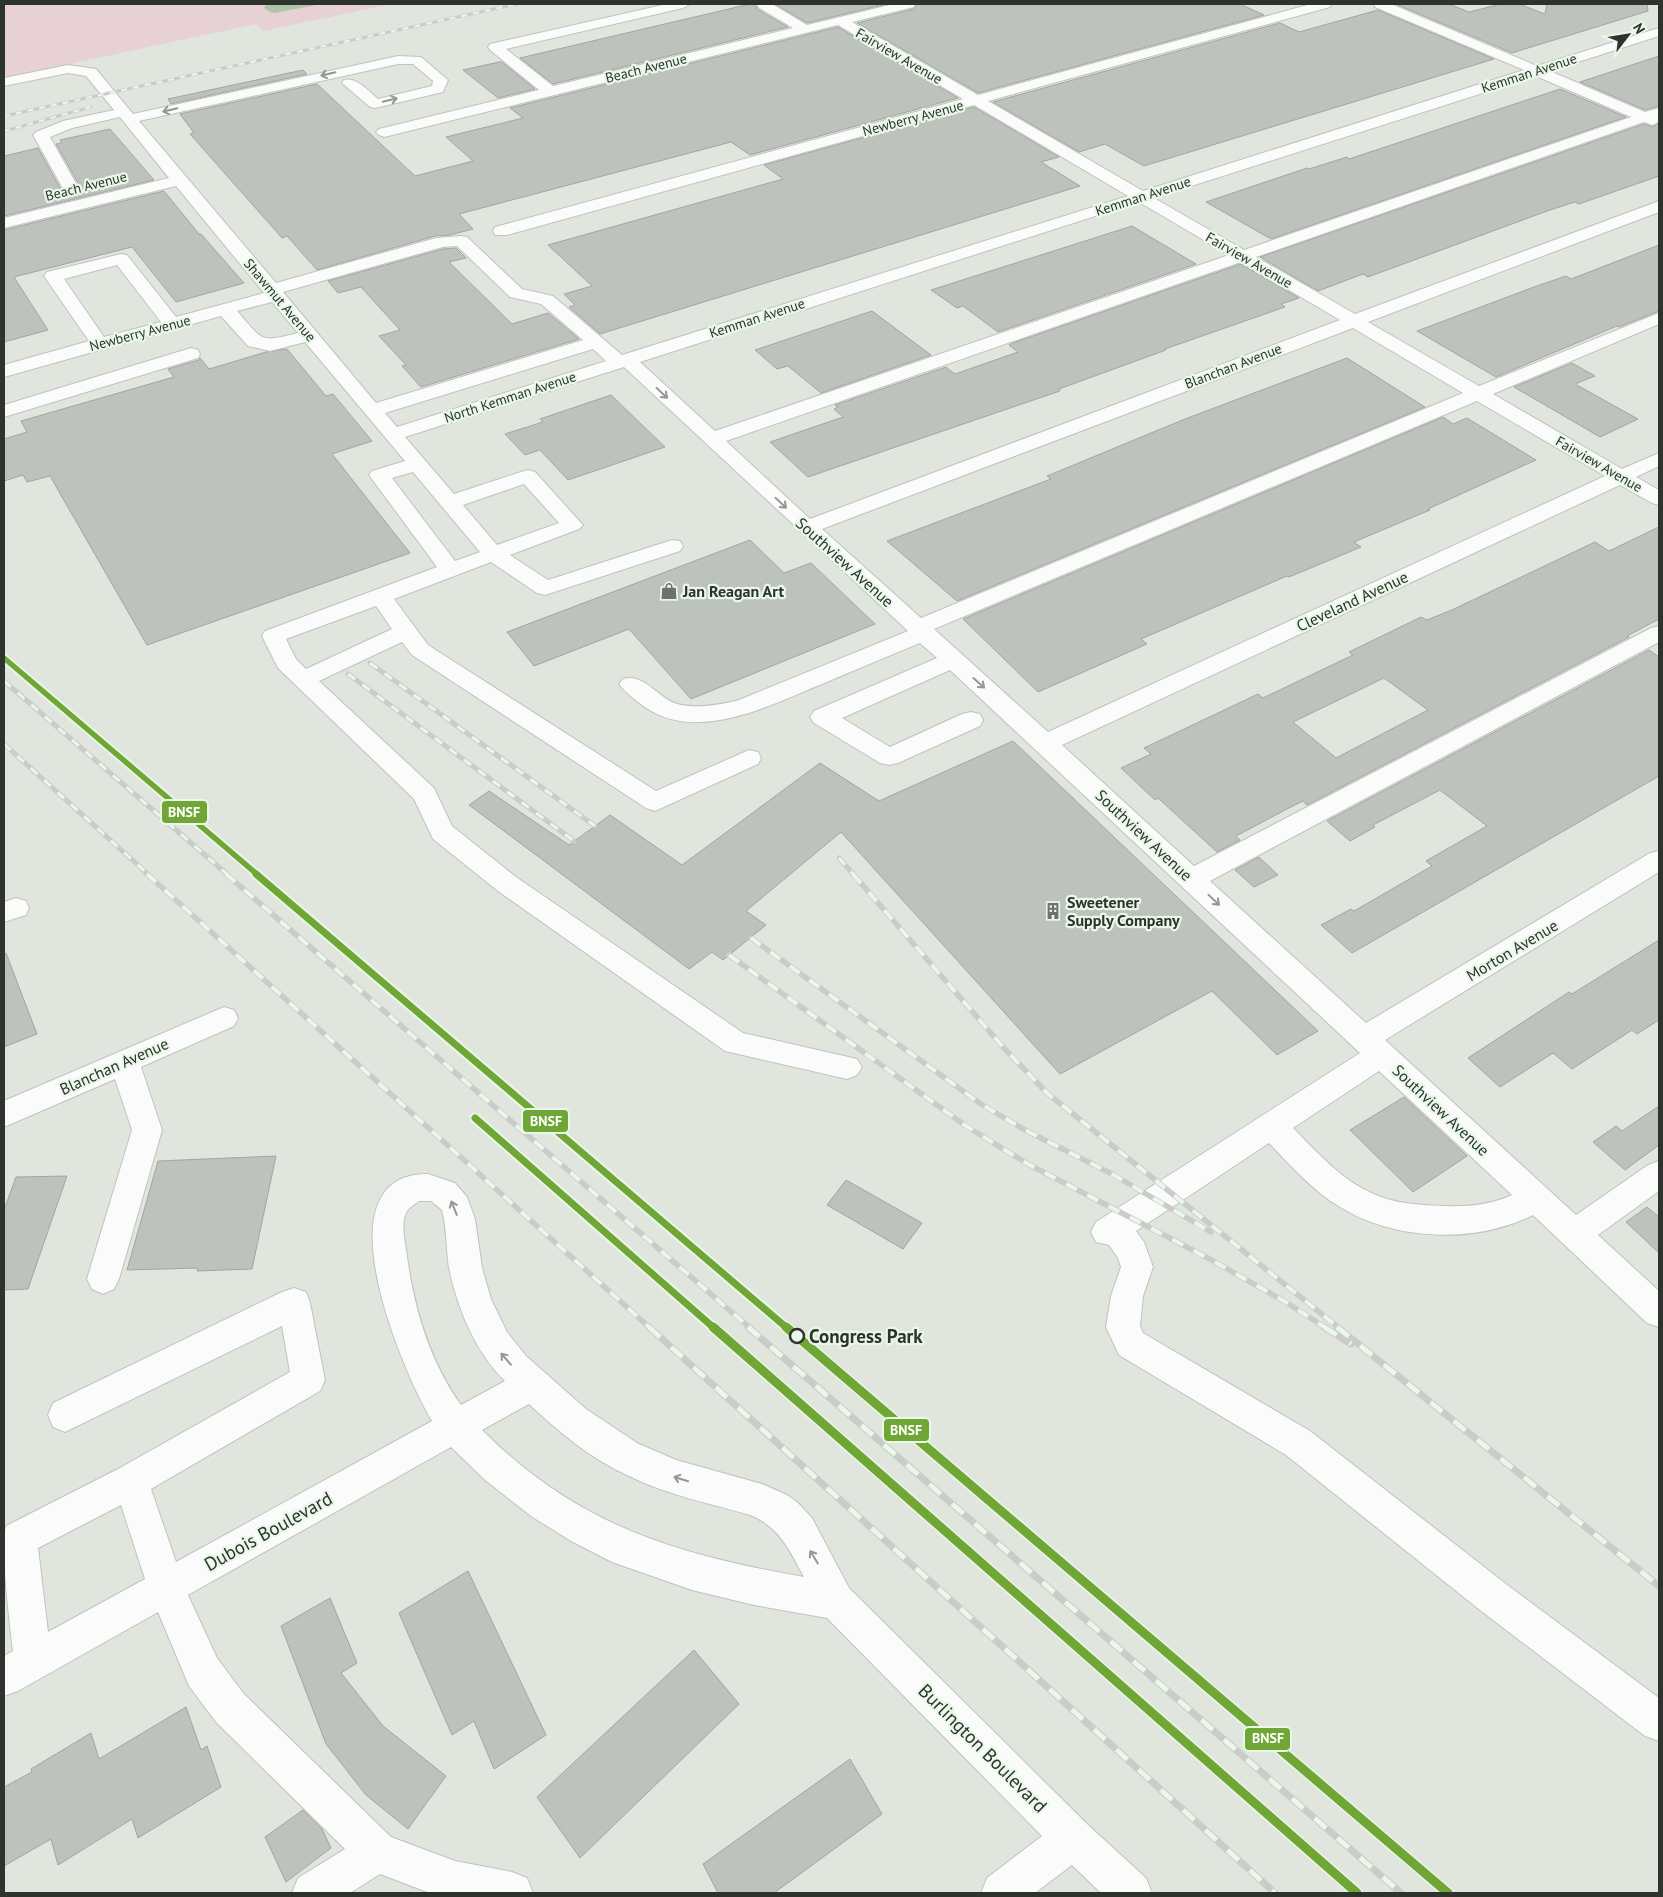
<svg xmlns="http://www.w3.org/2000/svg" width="1663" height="1897" font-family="'PT Sans',sans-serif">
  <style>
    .green { fill: #e7d1d5 }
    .water { fill: #aec5ab }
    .building { fill: #bdc2bc; stroke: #a1a69f; fill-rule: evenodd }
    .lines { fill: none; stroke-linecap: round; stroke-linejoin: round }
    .minor-casing { stroke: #bec3bd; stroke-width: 2 }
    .minor { fill: #fafbfa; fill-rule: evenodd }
    .rail-far3-casing { stroke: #caccca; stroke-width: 3 }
    .rail-far2-casing { stroke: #caccca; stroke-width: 5 }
    .rail-far1-casing { stroke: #caccca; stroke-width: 5.5 }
    .rail-casing { stroke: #caccca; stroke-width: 7 }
    .rail-far3 { stroke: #eaf8e9; stroke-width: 2; stroke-dasharray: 6; stroke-linecap: butt }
    .rail-far2 { stroke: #eaf8e9; stroke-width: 3; stroke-dasharray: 9; stroke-linecap: butt }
    .rail-far1 { stroke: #eaf8e9; stroke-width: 4; stroke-dasharray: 12; stroke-linecap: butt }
    .rail { stroke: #eaf8e9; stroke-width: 5; stroke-dasharray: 15; stroke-linecap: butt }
    .rail-1-far2-casing { stroke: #eaf8e9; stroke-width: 9 }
    .rail-1-far1-casing { stroke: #eaf8e9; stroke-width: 11 }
    .rail-1-casing { stroke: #eaf8e9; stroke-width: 12 }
    .rail-1-far2 { stroke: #70a636; stroke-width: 5.5 }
    .rail-1-far1 { stroke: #70a636; stroke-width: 7 }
    .rail-1 { stroke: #70a636; stroke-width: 9 }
    .oneway { stroke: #949794 }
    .stop-dot { fill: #eaf8e9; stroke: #2e332e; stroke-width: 2.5 }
    .labels { text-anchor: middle; stroke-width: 4.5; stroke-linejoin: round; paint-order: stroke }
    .far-street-label { font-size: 14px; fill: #2e332e; stroke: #eaf8e9 }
    .street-label { font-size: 16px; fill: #2e332e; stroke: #eaf8e9 }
    .poi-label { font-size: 16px; font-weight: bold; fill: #2e332e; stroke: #eaf8e9; text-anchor: start }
    .near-stop-label { font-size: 19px; font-weight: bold; fill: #2e332e; stroke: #eaf8e9; text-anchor: start }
    .near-street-label { font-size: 19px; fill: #2e332e; stroke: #eaf8e9 }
    .line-badge { stroke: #eaf8e9; stroke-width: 2 }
    .badge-label { font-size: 14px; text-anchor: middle; font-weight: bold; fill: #fff }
  </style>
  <rect width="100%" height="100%" fill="#e0e6de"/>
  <path class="green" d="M4,4H391L264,31L256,24L4,78Z"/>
  <path class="water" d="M267,4H321L275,13L270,12L264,8Z"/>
  <g class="building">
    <path d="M750,4H755L757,9L788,27L553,84L520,58Z"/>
    <path d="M775,4H887L807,23Z"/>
    <path d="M917,4H1240L1264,15L978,93L857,23L914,9Z"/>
    <path d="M1401,4H1449L1469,12L1501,4H1519L1545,14L1547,4H1647L1648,11L1512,53L1398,5Z"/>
    <path d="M1378,10L1494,59L1144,166L1105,144L1079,152L993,102L1280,23L1299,32Z"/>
    <path d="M838,27L958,98L750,155L731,142L459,214L473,229L450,235L435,236L317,270L287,236L282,238L190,134L194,133L180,114L317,84L415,176L473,161L446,137L523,118L510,108Z"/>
    <path d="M1659,56V106L1645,110L1580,82Z"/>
    <path d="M499,62H502L535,89L498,98L463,70Z"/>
    <path d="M303,70L307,74L171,104L168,99Z"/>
    <path d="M1560,89L1626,117L1271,239L1206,202L1307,168L1309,169L1347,157L1349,159Z"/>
    <path d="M974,107L1059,157L1041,162L1080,186L600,334L569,307L575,305L564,294L592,286L548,245L783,179L764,165Z"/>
    <path d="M1659,123V176L1579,204L1575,202L1550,210L1368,277L1363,274L1318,291L1260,257L1644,124L1653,127Z"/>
    <path d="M110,129L154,180L4,216V156L38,148L63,193L77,194L81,188L56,144L62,143L60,140Z"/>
    <path d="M164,191L199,234H201L244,283L176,302L132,247L14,277L48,330L4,342V230Z"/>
    <path d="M1132,226L1196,264L998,332L963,306L957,308L931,290Z"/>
    <path d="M1659,245V311L1619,327L1617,326L1496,377L1417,331L1534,287L1566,276L1571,279Z"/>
    <path d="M456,248L466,258L449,262L512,324L548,313L579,339L421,387L402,366L406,365L379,336L400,330L361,287L338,293L328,281L443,249Z"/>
    <path d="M1241,264L1299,298L1281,304L1285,307L1165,349L1166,350L1059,389L1060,391L808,477L770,442L843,417L834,409L838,407L835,405L946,367L955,374L1018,352L1009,345L1013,343Z"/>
    <path d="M872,311L931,355L821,393L788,366L777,369L755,350Z"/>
    <path d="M287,349L326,396L333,394L372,441L332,454L410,553L147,645L50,476L27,482L23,475L4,481V439L27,432L21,421L174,377L168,369L199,360L200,358L209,369L266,352Z"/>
    <path d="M1347,358L1425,407L957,601L887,541L1051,479L1047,476L1185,419Z"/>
    <path d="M1572,363L1595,376L1575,384L1638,419L1600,437L1514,387Z"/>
    <path d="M611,395L665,447L568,480L540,450L525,455L505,434L543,422L540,419Z"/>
    <path d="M1443,417L1453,424L1467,418L1536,460L1428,509L1430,510L1354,542L1361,547L1289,577L1287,576L1141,639L1147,644L1038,692L963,619Z"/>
    <path d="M1659,527V619L1627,636L1629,637L1307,805L1303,801L1287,809L1236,836L1240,840L1217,852L1158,798L1155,800L1121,768L1151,754L1144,748L1258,694L1263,698L1353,655L1349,652L1421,617L1427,620L1454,609L1595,542L1609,551ZM1384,678L1428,710L1336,758L1293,722Z"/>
    <path d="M750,540L784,573L811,563L875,624L691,699L629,629L534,666L507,632Z"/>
    <path d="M1649,650L1659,657V776L1352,953L1321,925L1351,909L1354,911L1432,866L1426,861L1487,826L1440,790L1373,825L1375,827L1350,841L1327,821Z"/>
    <path d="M1013,741L1318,1031L1277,1055L1212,991L1060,1074L841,832L746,911L766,925L723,960L712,952L689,969L469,805L489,791L569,845L610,815L682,865L820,763L879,801Z"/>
    <path d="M1259,857L1278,875L1254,887L1235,870Z"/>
    <path d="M1659,940V1020L1637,1034L1632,1030L1572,1069L1553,1053L1500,1087L1468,1058L1569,992L1572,994Z"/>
    <path d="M6,953L37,1034L4,1047V954Z"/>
    <path d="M1404,1097L1467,1156L1413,1192L1350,1130Z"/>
    <path d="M1659,1106V1145L1625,1170L1593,1142L1616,1126L1622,1131Z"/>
    <path d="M276,1156L252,1269L197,1271L198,1268L127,1270L158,1161Z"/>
    <path d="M67,1176L28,1289L4,1290V1210L16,1177Z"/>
    <path d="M846,1180L922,1223L903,1249L827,1205Z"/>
    <path d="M1647,1207L1659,1217V1253L1626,1222Z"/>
    <path d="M468,1571L546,1735L494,1769L474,1721L452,1735L399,1613Z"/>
    <path d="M330,1598L357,1663L341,1673L383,1726L446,1776L408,1829L366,1795L326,1744L281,1626Z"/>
    <path d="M694,1650L739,1704L580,1858L537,1797Z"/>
    <path d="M186,1707L201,1750L207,1746L221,1787L138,1838L132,1819L58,1865L51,1839L4,1866V1787L32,1772L31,1769L91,1733L99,1759Z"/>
    <path d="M850,1759L882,1814L774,1893H718L703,1864Z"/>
    <path d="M303,1810L322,1829L331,1848L286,1882L265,1837Z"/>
  </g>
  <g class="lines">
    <g class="minor-casing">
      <g id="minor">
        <path d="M667,4H690L683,8L506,49L553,86L793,28L758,7L757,4H772L807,25L894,4H915L914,7L852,22L978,95L1311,4H1331L1330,7L988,101L1143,191L1524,70L1375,7L1374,4H1391L1537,66L1659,28V36L1550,71L1645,112L1659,108V120L1657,123L1652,125L1644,122L1256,257L1355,314L1659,201V212L1368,322L1479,386L1659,313V324L1493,394L1622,469L1659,453V466L1636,477L1659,490V505L1652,503L1620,485L1062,745L1194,866L1651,628L1659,626V642L1210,881L1366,1023L1650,853L1659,851V872L1385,1040L1576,1215L1648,1165L1659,1161V1191L1598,1235L1659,1291V1327L1647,1323L1533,1215C1475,1244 1396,1241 1340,1207C1313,1191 1291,1166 1269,1143L1136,1231L1144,1242L1153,1267L1143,1296L1140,1326L1143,1333L1310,1431L1506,1584L1659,1698V1741L1645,1736L1480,1610L1286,1455L1119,1355L1106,1327L1111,1296L1121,1267L1118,1258L1109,1245L1096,1242L1091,1232L1096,1222L1360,1053L950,670L842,718L890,747L962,714L971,712L980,714L983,720L980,726L898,763L889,765L880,763L814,723L810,717L814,711L937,658L920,643C888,656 855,670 822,684C768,706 692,747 638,702C632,697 624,691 619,684L623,679C645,673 657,698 677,704C697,709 719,705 739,700L908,631L624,367L405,437L454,494L521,472L528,470L535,472L583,525L579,529L510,555L548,580L672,540L680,541L683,546L680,551L545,595L537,593L491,562L394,599L428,645L656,791L749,750L758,752L761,758L758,764L655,811L646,808L412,655L402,642L319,681L434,788L452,826L516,877L743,1033L857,1059L862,1067L857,1075L847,1079L725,1051L498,891L433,839L414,799L278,668L262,636L265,631L437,567L369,475L372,471L405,461L305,342L270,351L248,346L221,316L4,377V365L89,341L44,276L47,272L121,254L127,255L176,317L264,293L176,186L4,228V218L169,178L120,117L72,128L50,137L79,189L77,192H65L33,135L36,132L63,121L114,110L86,76L68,73L4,86V78L68,65L96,69L133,114L398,56L421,57L448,80L443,92L375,108L370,107L342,83L344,80C357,77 368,91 378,99L432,86L433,81L413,64H398L139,121L276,283L436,238L461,236L467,237L522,289L553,296L622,355L1128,196L974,105L507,235H495L493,231L495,227L963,99L838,25L384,137L379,135L376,132L379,129L539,90L490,50L488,47L490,44ZM1536,76L1631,117L1244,250L1154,198ZM1139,202L1229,255L715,431L640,362ZM457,246L510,297L541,304L583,340L376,403L283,292L443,247ZM1241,262L1340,320L810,519L726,441ZM117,265L161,322L104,337L64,279ZM272,302L298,333C258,343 264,341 237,311ZM1353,328L1463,393L921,618L822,529ZM593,349L606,361L397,427L385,413ZM1477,401L1605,476L1048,732L934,629ZM413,472L480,552L455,561L392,478ZM524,484L559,523L497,545L463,505ZM376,606L392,629L306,669L296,659L286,639ZM1379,1071L1512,1195C1491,1205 1467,1207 1444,1206C1422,1205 1397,1204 1376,1195C1343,1182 1317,1152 1293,1128Z"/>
        <path d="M191,348L198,350L200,354L198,358L4,417V405Z"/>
        <path d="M16,898L26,901L29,908L26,915L4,922V902Z"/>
        <path d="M224,1007L234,1010L238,1018L234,1026L141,1067L162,1130L119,1279L114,1289L103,1294L92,1289L87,1279L132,1130L115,1079L4,1127V1101Z"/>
        <path d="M428,1174L455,1183L467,1197L475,1219L482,1268L491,1299L507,1332L526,1356L586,1409L637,1443L676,1460L762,1484L787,1495L798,1503L812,1518L849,1588L1087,1824L1146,1878L1152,1893H1101L1072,1865L1035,1893H981L987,1878L1042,1836L827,1618L754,1605L692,1590L612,1562L571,1541L531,1516L485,1480L451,1447L188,1595L217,1658L244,1694L391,1837L455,1861L512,1872L527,1878L533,1893H430L380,1874L350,1893H292L298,1878L345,1849L216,1722L189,1686L158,1612L18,1691L4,1696V1656L13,1651C10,1624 0,1548 6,1526L118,1469L290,1372L282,1326L65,1432L53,1427L48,1415L53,1403L282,1292L294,1288L306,1292L310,1303L325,1380L320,1391L151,1489L176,1562L432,1421C404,1374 316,1173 428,1174ZM419,1201H431L442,1210C447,1229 446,1249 449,1268C457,1307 475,1352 505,1381L461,1405C428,1359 413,1305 406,1249C404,1239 401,1221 407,1211C410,1207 415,1204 419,1201ZM529,1404C559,1432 591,1459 629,1476C667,1495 709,1503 750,1515C779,1526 790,1551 804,1577C675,1554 578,1526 482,1430ZM121,1505L145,1579L48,1632L38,1548Z"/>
      </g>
    </g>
    <use href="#minor" class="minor"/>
    <g class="rail-far3-casing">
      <g id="rail-far3">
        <path d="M4,116L517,4"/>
        <path d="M4,131L91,107"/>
      </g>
    </g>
    <g class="rail-far2-casing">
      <g id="rail-far2">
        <path d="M370,663L595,826"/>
        <path d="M348,674L574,841"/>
        <path d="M4,681L228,875"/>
        <path d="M4,744L149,875"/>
        <path d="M839,858L854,875"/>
      </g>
    </g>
    <g class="rail-far1-casing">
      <g id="rail-far1">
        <path d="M147,874L650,1328"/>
        <path d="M226,874L750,1328"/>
        <path d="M853,874L1003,1047L1047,1093L1339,1328"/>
        <path d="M751,938L981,1104L1025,1130L1112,1174L1211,1232"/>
        <path d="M729,955L966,1126L1026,1163L1206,1257L1284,1301L1326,1328"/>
      </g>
    </g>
    <g class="rail-casing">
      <g id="rail">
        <path d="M649,1327L1275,1893"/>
        <path d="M748,1327L1401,1893"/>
        <path d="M1324,1327L1351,1344"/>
        <path d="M1337,1327L1659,1586"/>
      </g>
    </g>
    <use href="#rail-far3" class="rail-far3"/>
    <use href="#rail-far2" class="rail-far2"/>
    <use href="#rail-far1" class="rail-far1"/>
    <use href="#rail" class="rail"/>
    <g class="rail-1-far2-casing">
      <path id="rail-1-far2" d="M4,658L258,875"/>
    </g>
    <g class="rail-1-far1-casing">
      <g id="rail-1-far1">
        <path d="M256,874L787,1328"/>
        <path d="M475,1118L714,1328"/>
      </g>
    </g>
    <g class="rail-1-casing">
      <g id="rail-1">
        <path d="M713,1327L1357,1893"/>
        <path d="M786,1327L1448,1893"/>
      </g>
    </g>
    <use href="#rail-1-far2" class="rail-1-far2"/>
    <use href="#rail-1-far1" class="rail-1-far1"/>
    <use href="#rail-1" class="rail-1"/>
  </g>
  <defs><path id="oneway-shaft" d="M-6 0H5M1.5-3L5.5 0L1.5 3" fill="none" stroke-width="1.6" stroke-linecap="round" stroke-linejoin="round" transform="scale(1.25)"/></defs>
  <g class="oneway">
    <use href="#oneway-shaft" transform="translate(328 74) rotate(167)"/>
    <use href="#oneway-shaft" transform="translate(390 100) rotate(-13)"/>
    <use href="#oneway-shaft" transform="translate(170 110) rotate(167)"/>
    <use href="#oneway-shaft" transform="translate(662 393) rotate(43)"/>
    <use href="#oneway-shaft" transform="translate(781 503) rotate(43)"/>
    <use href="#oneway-shaft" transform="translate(979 683) rotate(42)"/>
    <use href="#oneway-shaft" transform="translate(1214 900) rotate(43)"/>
    <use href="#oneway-shaft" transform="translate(454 1208) rotate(-112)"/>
    <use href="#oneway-shaft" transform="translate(506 1359) rotate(-131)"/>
    <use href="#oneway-shaft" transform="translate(681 1479) rotate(-163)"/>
    <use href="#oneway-shaft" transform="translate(814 1557) rotate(-121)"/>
  </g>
  <defs>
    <g id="shop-bare" transform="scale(1.35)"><path d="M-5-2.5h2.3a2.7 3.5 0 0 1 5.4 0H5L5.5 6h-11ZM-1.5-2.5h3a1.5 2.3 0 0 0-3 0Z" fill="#6c726c" stroke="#eaf8e9" stroke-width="2.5" paint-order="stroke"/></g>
    <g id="building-bare" transform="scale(1.35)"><path d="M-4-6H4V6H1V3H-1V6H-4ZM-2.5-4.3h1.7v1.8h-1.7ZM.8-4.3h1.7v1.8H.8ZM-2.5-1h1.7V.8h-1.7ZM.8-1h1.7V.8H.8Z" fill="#6c726c" stroke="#eaf8e9" stroke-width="2.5" paint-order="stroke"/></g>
  </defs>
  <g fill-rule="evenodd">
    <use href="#shop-bare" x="669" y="591"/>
    <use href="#building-bare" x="1053" y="911"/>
  </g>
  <circle class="stop-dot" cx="797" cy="1336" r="7"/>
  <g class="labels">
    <g class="far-street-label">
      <text transform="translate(899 56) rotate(30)" y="5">Fairview Avenue</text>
      <text transform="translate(646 68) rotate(-14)" y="5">Beach Avenue</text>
      <text transform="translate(1529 73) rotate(-18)" y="5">Kemman Avenue</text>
      <text transform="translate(913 118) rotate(-15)" y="5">Newberry Avenue</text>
      <text transform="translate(86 186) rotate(-14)" y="5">Beach Avenue</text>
      <text transform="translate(1143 196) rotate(-18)" y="5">Kemman Avenue</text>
      <text transform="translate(1249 260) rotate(30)" y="5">Fairview Avenue</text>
      <text transform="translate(280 300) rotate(50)" y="5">Shawmut Avenue</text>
      <text transform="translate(757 318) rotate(-18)" y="5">Kemman Avenue</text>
      <text transform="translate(140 333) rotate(-15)" y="5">Newberry Avenue</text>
      <text transform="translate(1233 366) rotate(-21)" y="5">Blanchan Avenue</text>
      <text transform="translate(510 397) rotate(-18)" y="5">North Kemman Avenue</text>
      <text transform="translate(1599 464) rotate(30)" y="5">Fairview Avenue</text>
    </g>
    <g class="street-label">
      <text transform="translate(845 562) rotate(42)" y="6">Southview Avenue</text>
      <text transform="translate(1352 601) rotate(-25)" y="6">Cleveland Avenue</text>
      <text transform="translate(1144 835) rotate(43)" y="6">Southview Avenue</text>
      <text transform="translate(1512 950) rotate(-31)" y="6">Morton Avenue</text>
      <text transform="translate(114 1066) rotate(-24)" y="6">Blanchan Avenue</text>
      <text transform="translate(1441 1110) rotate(43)" y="6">Southview Avenue</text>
    </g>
    <g class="poi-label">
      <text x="683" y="597">Jan Reagan Art</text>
      <text x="1067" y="908">Sweetener<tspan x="1067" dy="18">Supply Company</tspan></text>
    </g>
    <g class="near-stop-label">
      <text x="809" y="1343">Congress Park</text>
    </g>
    <g class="near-street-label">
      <text transform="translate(268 1531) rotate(-29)" y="7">Dubois Boulevard</text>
      <text transform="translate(983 1748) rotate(45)" y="7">Burlington Boulevard</text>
    </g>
  </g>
  <g class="line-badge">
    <rect x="161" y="800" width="47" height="24" rx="5" fill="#70a636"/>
    <rect x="522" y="1109" width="47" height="24" rx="5" fill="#70a636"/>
    <rect x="883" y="1418" width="47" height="24" rx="5" fill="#70a636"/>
    <rect x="1244" y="1727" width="47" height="24" rx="5" fill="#70a636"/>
  </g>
  <g class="badge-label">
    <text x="184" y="817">BNSF</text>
    <text x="546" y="1126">BNSF</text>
    <text x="906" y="1435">BNSF</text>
    <text x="1268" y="1743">BNSF</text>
  </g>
  <rect width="1663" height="1897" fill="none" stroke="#2e332e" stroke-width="10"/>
  <g transform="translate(1628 35) rotate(59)" stroke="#eaf8e9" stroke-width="4" paint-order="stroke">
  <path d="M0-4L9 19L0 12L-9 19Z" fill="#2e332e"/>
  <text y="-8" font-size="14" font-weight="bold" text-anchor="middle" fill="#2e332e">N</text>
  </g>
</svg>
